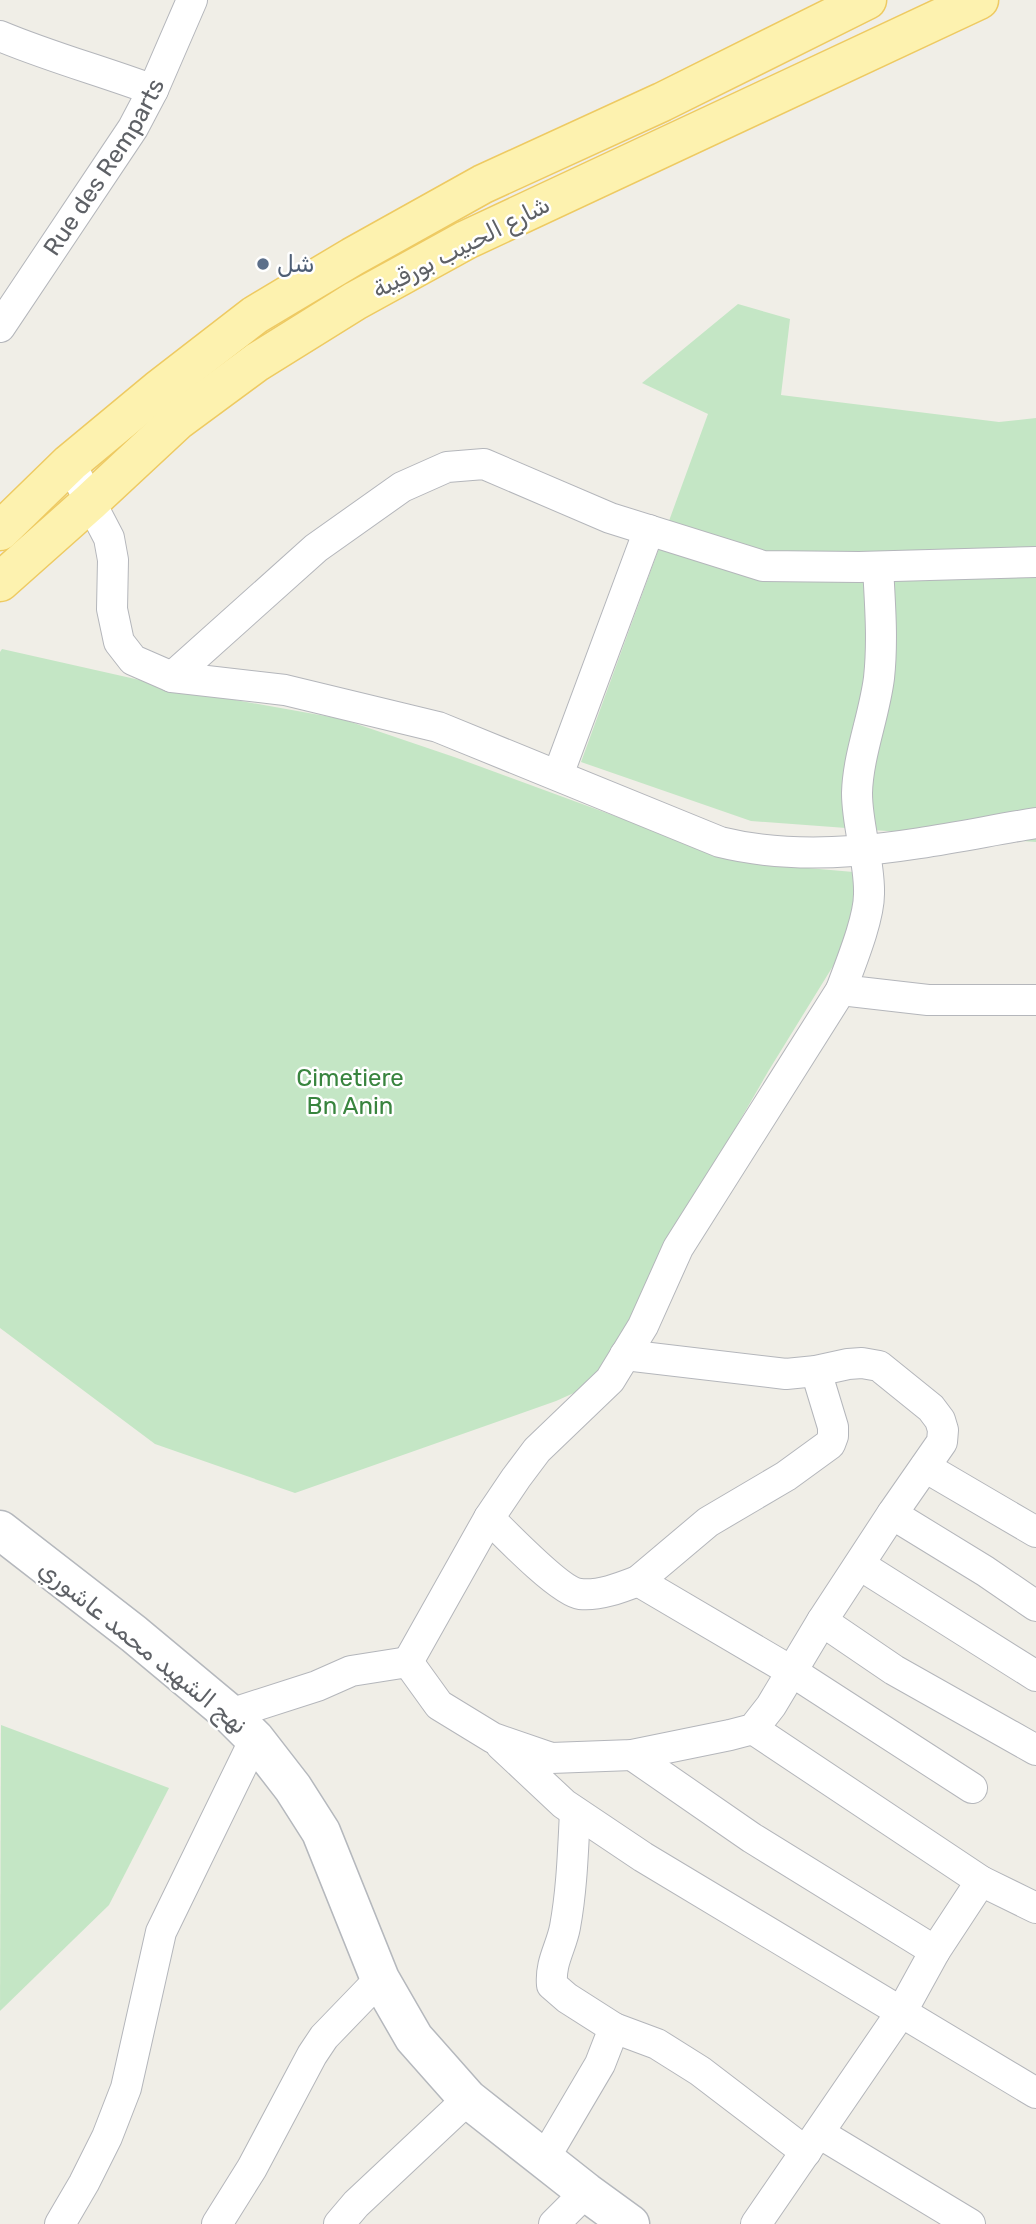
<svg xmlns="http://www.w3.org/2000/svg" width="1036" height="2224" font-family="Rubik,'Noto Naskh Arabic',sans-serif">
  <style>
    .green { fill: #c4e6c5 }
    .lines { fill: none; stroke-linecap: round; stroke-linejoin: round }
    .minor-casing { stroke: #b4b6bb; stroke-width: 32 }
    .secondary-casing { stroke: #b5b8bd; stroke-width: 41 }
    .primary-casing { stroke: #eeca62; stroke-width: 41 }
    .minor { stroke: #fff; stroke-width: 30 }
    .secondary { stroke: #fff; stroke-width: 38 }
    .primary { stroke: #fdf2af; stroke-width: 38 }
    .service-dot { fill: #5c6f8a; stroke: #fff; stroke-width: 2.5 }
    .labels { text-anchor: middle; stroke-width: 5; stroke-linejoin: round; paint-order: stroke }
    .street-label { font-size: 24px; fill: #5e6166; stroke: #fff }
    .service-label { font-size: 24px; fill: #4e5e75; stroke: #fff; text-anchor: start }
    .park-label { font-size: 24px; fill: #38843e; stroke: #fff }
  </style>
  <rect width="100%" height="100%" fill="#f0eee7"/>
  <g class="green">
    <path d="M738,304L790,319L781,395L999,422L1036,418V842L751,821L581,762L708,414L642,383Z"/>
    <path d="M2,649L202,694L342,719L457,758L740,862L865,873L838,958L769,1070L673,1236L622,1336L585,1388L556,1401L295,1493L155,1444L0,1328V652Z"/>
    <path d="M1,1725L169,1788L109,1905L0,2011Z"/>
  </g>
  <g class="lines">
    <g class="minor-casing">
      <g id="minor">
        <path d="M0,36C50,57 102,71 153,90"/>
        <path id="s1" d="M0,327L133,128L153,90L192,0"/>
        <path d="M70,463L109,538L113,560L112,609L119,642L133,660L172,677L285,690L438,727L720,842C825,868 932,840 1036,823"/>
        <path d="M878,567C880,604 883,641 879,678C874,717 858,755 857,793C857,827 870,861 869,894C869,920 850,965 841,990L928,1000H1036"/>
        <path d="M172,677L316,548L402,487L447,467L484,464L610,518L763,566L859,567L1036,562"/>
        <path d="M558,775L649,530"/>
        <path d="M816,1371L833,1427V1436L830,1444L786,1476L708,1522L638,1581L791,1671L972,1788"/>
        <path d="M925,1467L1036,1532"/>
        <path d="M892,1514L985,1571L1036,1606"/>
        <path d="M489,1518C505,1534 561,1592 580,1594C599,1596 620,1588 638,1581"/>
        <path d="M860,1565L1036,1676"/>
        <path d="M822,1621L894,1670L1036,1750"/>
        <path d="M408,1662L489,1518L516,1478L537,1450L610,1380L643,1326L678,1248L841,990"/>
        <path d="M230,1714L317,1686L351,1671L408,1662L439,1705L493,1738L551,1758L632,1755L730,1735L753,1729L771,1706L822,1621L892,1514L942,1442L943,1430L940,1420L931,1408L879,1366L862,1363L848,1364L816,1371L786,1374L625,1355"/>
        <path d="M753,1729L981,1881L1036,1908"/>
        <path d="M501,1745L564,1804L643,1857L1036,2093"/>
        <path d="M632,1755L752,1838L935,1951"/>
        <path d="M614,2028L657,2044L700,2071L806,2152"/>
        <path d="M819,2133L970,2224"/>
        <path d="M544,2159L600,2064L614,2028L567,1998L552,1985C550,1962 561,1948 565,1927C572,1889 573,1850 575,1812"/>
        <path d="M60,2224L84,2183L107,2137L126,2088L161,1932L255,1739"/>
        <path d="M217,2224L252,2168L312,2055L324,2037L380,1979"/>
        <path d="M339,2224L356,2204L468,2099"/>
        <path d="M554,2224L586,2192"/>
        <path d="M756,2224L902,2011L935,1951L981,1881"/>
      </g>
    </g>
    <g class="secondary-casing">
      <path id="secondary" d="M0,1530L134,1634L230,1714L255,1739L293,1788L321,1832L380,1979L414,2038L468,2099L586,2192L630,2224"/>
    </g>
    <g class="primary-casing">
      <g id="primary">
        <path d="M0,531L70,463L158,390L255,315L352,257L483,184L662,102L867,0"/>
        <path d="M0,582L90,502L177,421L257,362L355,301L466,240L979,0"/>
      </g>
    </g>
    <use href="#minor" class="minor"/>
    <use href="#secondary" class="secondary"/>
    <use href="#primary" class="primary"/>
  </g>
  <circle class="service-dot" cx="263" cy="264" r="7"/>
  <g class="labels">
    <g class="street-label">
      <text dy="8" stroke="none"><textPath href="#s1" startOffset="191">Rue des Remparts</textPath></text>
      <text transform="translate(461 247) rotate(-27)" y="8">شارع الحبيب بورقيبة</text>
      <text transform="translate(143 1647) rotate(39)" y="8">نهج الشهيد محمد عاشوري</text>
    </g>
    <g class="service-label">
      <text x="277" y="272">شل</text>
    </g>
    <g class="park-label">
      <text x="350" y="1086">Cimetiere<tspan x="350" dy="28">Bn Anin</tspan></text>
    </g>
  </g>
</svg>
